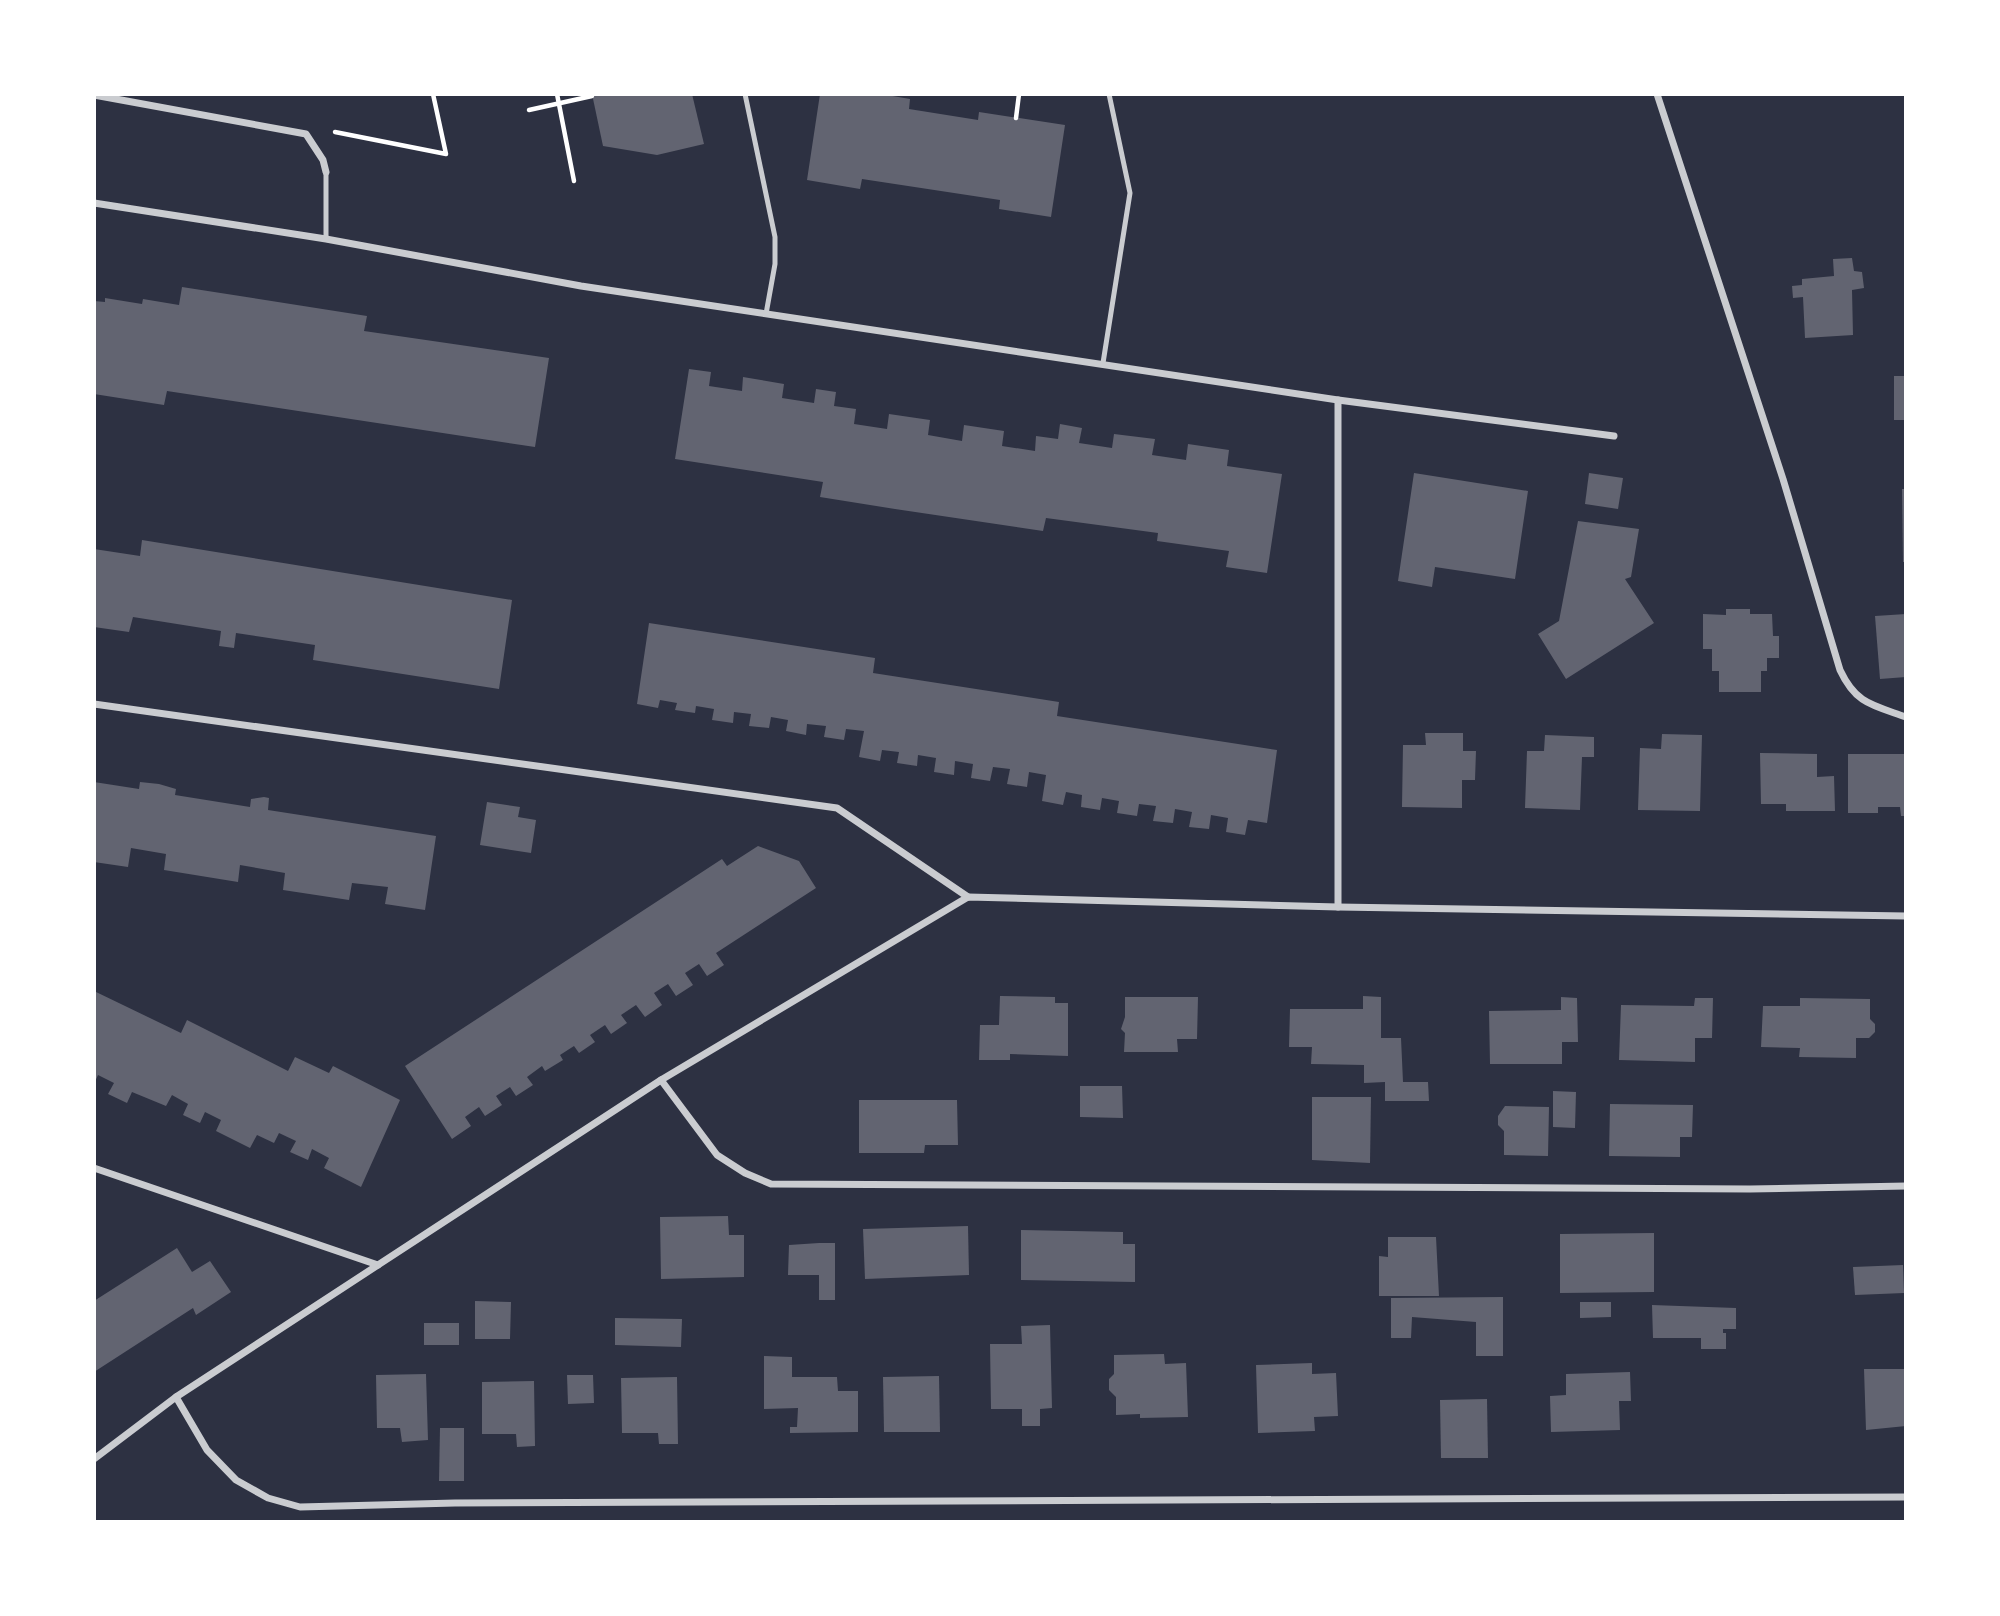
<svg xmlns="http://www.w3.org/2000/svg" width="2000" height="1616" font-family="'PT Sans',sans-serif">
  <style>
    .building { fill: #626471 }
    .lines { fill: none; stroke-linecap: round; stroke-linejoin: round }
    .path { stroke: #fff; stroke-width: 4.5 }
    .service { stroke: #caccd0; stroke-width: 5 }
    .minor { stroke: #caccd0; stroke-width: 7 }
  </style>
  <rect width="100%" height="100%" fill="#2d3142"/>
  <g class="building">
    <path d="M592,94H692L704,144L657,155L603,146Z"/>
    <path d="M820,94H881L910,99L909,109L978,120L979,112L1065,125L1051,217L999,209L1000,200L862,179L860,189L807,180Z"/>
    <path d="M1852,258L1854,271L1862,272L1864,288L1852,290L1853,335L1805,338L1803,297L1793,298L1792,286L1802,285V279L1834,276L1833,259Z"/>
    <path d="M182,287L367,316L364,331L549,358L535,447L167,391L164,405L94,394V301L105,302V298L142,304L143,299L179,305Z"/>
    <path d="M689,369L711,372L709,386L742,391L743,377L784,384L782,398L814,403L816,389L836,392L834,406L856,409L854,424L887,429L889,414L930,420L928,435L962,441L964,425L1004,431L1002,446L1035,451L1036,436L1058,439L1060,424L1082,428L1079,443L1112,448L1114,434L1155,439L1152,455L1186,460L1188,444L1229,450L1227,466L1282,474L1267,573L1226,567L1229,551L1157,541L1158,533L1046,518L1043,531L895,509L820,497L823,482L675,459Z"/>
    <rect x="1894" y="376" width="12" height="44"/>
    <path d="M1414,473L1528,491L1515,579L1435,567L1432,587L1398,581Z"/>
    <path d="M1589,473L1623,478L1618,509L1585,504Z"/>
    <path d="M1902,489H1906V562H1903Z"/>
    <path d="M1578,521L1639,529L1631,577L1625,579L1654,623L1566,679L1538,634L1559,621Z"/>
    <path d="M142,540L512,600L499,689L313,660L315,645L236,633L234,648L219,646L221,631L133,617L129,632L94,627V549L140,556Z"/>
    <path d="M1726,609H1750V614H1772L1773,636H1779V658H1767V671H1761V692H1719V671H1712V649H1703V614L1726,615Z"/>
    <path d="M1906,614V677L1880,679L1875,616Z"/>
    <path d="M649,623L875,658L873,673L1059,702L1057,716L1277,750L1267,823L1248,820L1245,835L1226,832L1228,818L1211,815L1209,829L1189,827L1192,812L1175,809L1173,823L1153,821L1156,806L1139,804L1137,816L1117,813L1119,801L1102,798L1100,810L1081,807L1082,795L1066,792L1063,805L1042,801L1046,775L1029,772L1027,787L1007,784L1010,769L993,767L990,781L971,778L973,764L955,761L954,775L934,772L936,758L918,755L917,766L897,763L899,752L882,750L880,761L859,757L864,731L846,729L844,740L824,737L826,726L807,724L806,735L786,731L788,720L771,717L769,728L749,726L751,714L734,712L733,723L712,720L714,709L696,706L695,713L675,710L677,703L660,700L658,708L637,704Z"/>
    <path d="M1425,733H1463V751H1476L1475,780H1462V808L1402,807L1403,745H1426Z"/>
    <path d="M1662,734L1702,735L1700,811L1638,810L1640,748L1661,749Z"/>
    <path d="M1545,735L1594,737V757H1582L1580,810L1525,808L1527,751H1544Z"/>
    <path d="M1760,753L1817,754V777L1834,776L1835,811H1786V804H1761Z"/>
    <path d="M1848,754H1906V816H1901L1900,807H1878V813H1848Z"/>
    <path d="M94,782L139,789L140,782L159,784L176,789L175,795L250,807L251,799L264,797L269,798L268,810L436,836L425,910L385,904L388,887L352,883L349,900L283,890L285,873L240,865L238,882L164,870L166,854L131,848L128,867L94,862Z"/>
    <path d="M487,802L520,807L518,817L536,820L531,853L480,845Z"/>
    <path d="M758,846L799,861L816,888L716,953L724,965L707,976L699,964L685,973L693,985L676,996L668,984L654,993L662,1005L645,1017L636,1005L621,1015L627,1023L611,1034L605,1025L590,1035L595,1042L579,1053L574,1046L560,1055L563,1060L545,1071L542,1066L527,1077L533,1085L516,1096L510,1087L496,1096L502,1105L485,1116L479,1107L465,1117L471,1126L452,1139L405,1066L722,859L727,866Z"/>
    <path d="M94,991L181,1033L187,1020L288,1071L295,1057L329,1073L333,1066L400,1100L361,1187L324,1168L329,1158L312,1149L308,1160L290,1152L296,1141L279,1133L274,1143L257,1135L250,1148L216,1131L221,1120L205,1112L200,1123L183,1115L188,1104L172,1095L166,1106L132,1092L127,1103L108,1094L114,1083L98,1075L94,1084Z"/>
    <path d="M1000,996L1055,997V1003H1068V1056L1010,1054V1060H979L980,1025H999Z"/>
    <path d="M1363,996L1381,997V1038H1401L1403,1082H1428L1429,1101H1385V1082L1364,1083V1065L1311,1064L1312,1047H1289L1290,1009H1363Z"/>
    <path d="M1125,997H1198L1197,1039H1177L1178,1052H1124L1125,1033L1121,1029L1125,1017Z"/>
    <path d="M1561,997L1577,998L1578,1042H1562V1064H1490L1489,1011L1561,1010Z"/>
    <path d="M1695,998H1713L1712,1038H1695V1062L1619,1060L1621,1005L1694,1006Z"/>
    <path d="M1800,998L1870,999V1019L1875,1024V1032L1869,1038H1856V1058L1799,1057L1800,1048L1761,1047L1763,1006H1800Z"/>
    <path d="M1080,1086H1122L1123,1118L1080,1117Z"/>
    <path d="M1553,1091L1576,1092L1575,1128L1553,1127Z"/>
    <path d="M1312,1097H1371L1370,1163L1312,1160Z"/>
    <path d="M859,1100H957L958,1145H925L924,1153H859Z"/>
    <path d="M1610,1104L1693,1105L1692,1137H1680V1157L1609,1156Z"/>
    <path d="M1505,1106L1549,1107L1548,1156L1504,1155V1131L1498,1125V1116Z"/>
    <path d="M728,1216L729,1235H744V1277L661,1279L660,1217Z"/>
    <path d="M968,1226L969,1275L865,1279L863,1229Z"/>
    <path d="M1021,1230L1123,1232V1244H1135V1282L1021,1280Z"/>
    <path d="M1654,1233V1292L1560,1293V1234Z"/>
    <path d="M1388,1237H1436L1439,1296H1379V1256L1388,1257Z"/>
    <path d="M819,1243H835V1300H819V1275H788L789,1245Z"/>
    <path d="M177,1248L192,1272L210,1261L231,1292L196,1315L193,1308L94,1372V1301Z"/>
    <path d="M1903,1265L1904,1293L1855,1295L1853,1267Z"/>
    <path d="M1503,1297V1356H1476V1322L1412,1317L1411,1338H1391V1298Z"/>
    <path d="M475,1301L511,1302L510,1339H475Z"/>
    <path d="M1580,1302H1611V1317L1580,1318Z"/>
    <path d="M1652,1305L1736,1308V1329H1723V1333H1726V1349H1701V1338H1653Z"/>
    <path d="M615,1318L682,1319L681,1347L615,1345Z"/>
    <rect x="424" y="1323" width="35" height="22"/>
    <path d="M1050,1325L1052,1408L1040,1409V1426H1022V1409H991L990,1344H1022L1021,1326Z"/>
    <path d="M1164,1354L1165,1364L1186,1363L1188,1417L1140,1418V1414L1116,1415V1397L1109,1390V1379L1114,1374V1355Z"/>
    <path d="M764,1356L792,1357V1377H837L838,1391H858V1432L790,1433V1427H797L798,1408L764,1409Z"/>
    <path d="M1312,1363V1374L1336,1373L1338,1416L1314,1417L1315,1431L1258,1433L1256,1365Z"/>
    <path d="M1864,1369H1906V1426L1866,1430Z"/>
    <path d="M1630,1372L1631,1401H1619L1620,1430L1551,1432L1550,1396L1566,1395V1374Z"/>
    <path d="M426,1374L428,1440L402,1442L400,1428H377L376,1375Z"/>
    <path d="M567,1375H593L594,1403L568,1404Z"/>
    <path d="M939,1376L940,1432H884L883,1377Z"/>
    <path d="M677,1377L678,1444H659L658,1433H622L621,1378Z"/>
    <path d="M534,1381L535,1446L517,1447L516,1434H482V1382Z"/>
    <path d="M1487,1399L1488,1458H1441L1440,1400Z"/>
    <path d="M440,1428H464V1481H439Z"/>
  </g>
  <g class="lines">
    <g class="path">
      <path d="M557,94L574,181"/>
      <path d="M529,110L592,96"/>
      <path d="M1016,118L1019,94"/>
      <path d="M335,132L446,154L433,94"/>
    </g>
    <g class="service">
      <path d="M745,94L775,237V264L766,314"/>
      <path d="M326,172V239"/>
      <path d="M1103,363L1130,193L1109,94"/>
    </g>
    <g class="minor">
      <path d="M1657,94L1783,479L1840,670C1856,704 1872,705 1906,717"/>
      <path d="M94,95L306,134L323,160L326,172"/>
      <path d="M94,203L326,239L581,286L1338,400L1614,436"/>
      <path d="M1338,400V907"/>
      <path d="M94,704L837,808L968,897"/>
      <path d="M661,1080L717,1155L745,1173L771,1184L1750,1189L1906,1186"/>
      <path d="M94,1168L378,1265"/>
      <path d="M176,1397L207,1450L236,1480L268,1498L300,1507L455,1503L1906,1497"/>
      <path d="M94,1459L176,1397L661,1080L968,897L1338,907L1906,916"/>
    </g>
  </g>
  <rect width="2000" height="1616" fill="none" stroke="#ffffff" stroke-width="192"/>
</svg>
